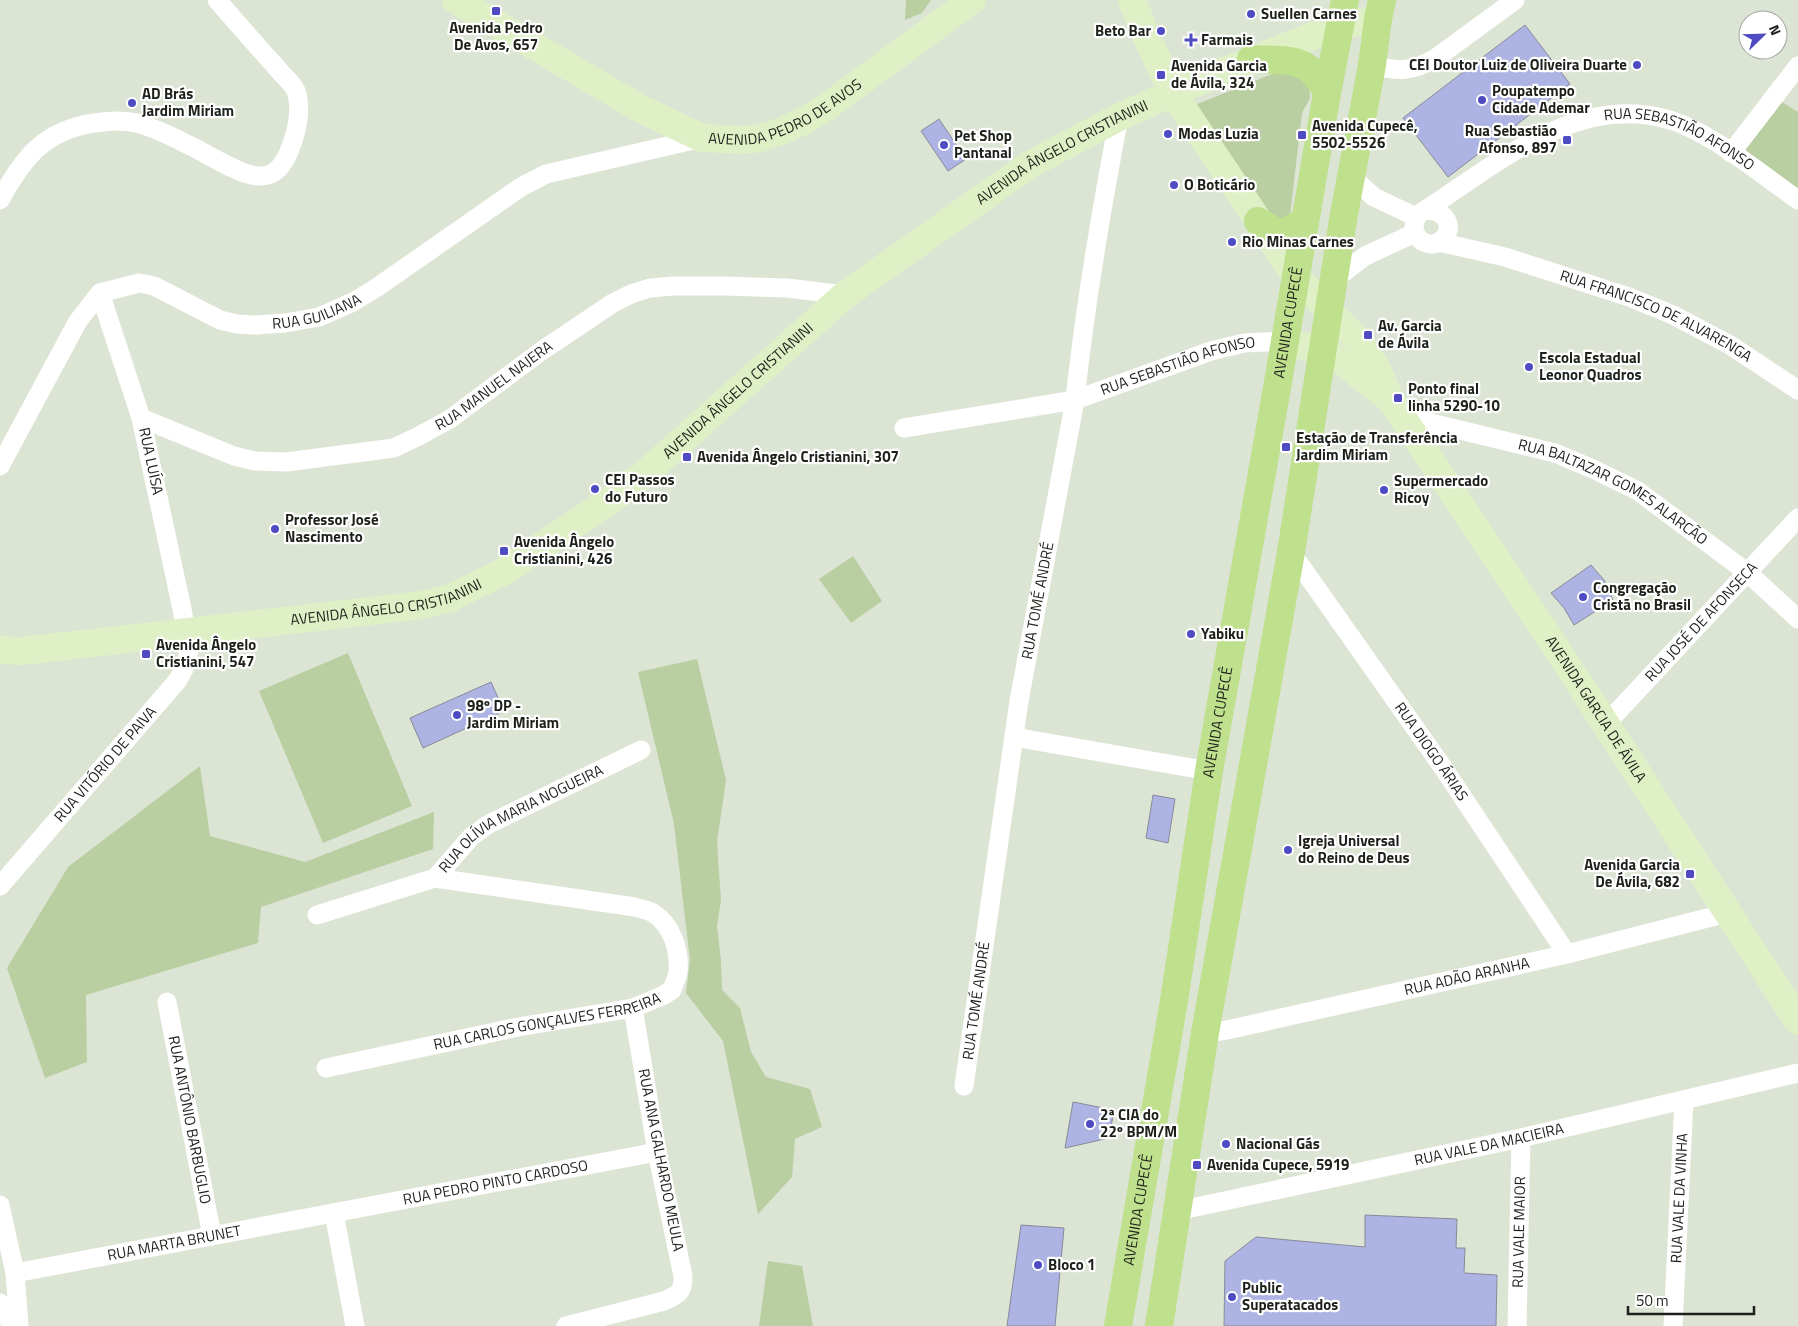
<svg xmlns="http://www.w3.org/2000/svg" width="1798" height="1326" font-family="'Titillium Web',sans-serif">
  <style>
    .green { fill: #b9cfa2 }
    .building { fill: #adb3e2; stroke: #878a99 }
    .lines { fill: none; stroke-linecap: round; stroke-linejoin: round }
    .street { stroke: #fff; stroke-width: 19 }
    .secondary { stroke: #dff0c6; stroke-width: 28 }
    .primary { stroke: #bfe08c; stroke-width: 28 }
    .poi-dot { fill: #4f4bc2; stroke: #fff; stroke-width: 2 }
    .labels { text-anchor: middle; stroke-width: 4.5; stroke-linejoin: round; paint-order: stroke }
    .poi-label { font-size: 15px; font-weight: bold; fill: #1e211b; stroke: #fff; text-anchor: start }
    .street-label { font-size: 15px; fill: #1e211b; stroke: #fff }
  </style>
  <rect width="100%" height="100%" fill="#dce4d4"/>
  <g class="green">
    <path d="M906,0H931L922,13L905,20Z"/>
    <path d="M1282,70L1309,83L1310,98L1302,113L1290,215L1288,219L1273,222L1195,105Z"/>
    <path d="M1777,99L1798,112V194L1734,154Z"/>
    <path d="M853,556L882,601L851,623L819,579Z"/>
    <path d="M348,653L412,806L323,843L259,691Z"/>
    <path d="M697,659L726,780L717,842L721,900L717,926L721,961L722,990L740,1008L751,1052L766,1077L810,1089L822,1127L795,1139L792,1177L758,1214L723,1041L686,993L690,960L674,824L638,672Z"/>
    <path d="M200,766L210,836L305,862L434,812L433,849L261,907L258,943L86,995L87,1062L45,1078L7,968L68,867Z"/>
    <path d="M768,1261L802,1266L813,1326H759Z"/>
  </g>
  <g class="building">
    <path d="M1525,25L1570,84L1448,177L1403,118Z"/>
    <path d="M939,119L966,159L948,171L921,131Z"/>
    <path d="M1591,565L1604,580L1613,600L1574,625L1564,608L1551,593Z"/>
    <path d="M491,682L504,711L423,748L410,718Z"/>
    <path d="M1153,795L1175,799L1168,843L1146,838Z"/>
    <path d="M1073,1102L1114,1110L1109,1138L1065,1148Z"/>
    <path d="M1365,1215L1457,1219L1456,1248H1465L1464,1273L1497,1275L1496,1326H1224L1225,1261L1256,1237L1365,1247Z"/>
    <path d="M1021,1225L1064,1228L1055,1326H1007Z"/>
  </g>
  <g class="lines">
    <g class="street">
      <path d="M1372,65C1399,72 1411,72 1436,58L1515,0"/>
      <path d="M1731,153L1798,66"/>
      <path d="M1351,177L1374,197L1416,217"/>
      <path d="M0,200C23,158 44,130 95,123C108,121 123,120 136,123C157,128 176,139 195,148C210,156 241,175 257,176C274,177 281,168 288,154C296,135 303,112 296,91C293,83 282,75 277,68C257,46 237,23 217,0"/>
      <path id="s1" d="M1424,211C1441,208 1457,224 1443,239C1428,254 1404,233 1419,214C1493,168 1575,91 1670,120C1712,133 1761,174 1798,200"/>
      <path id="s2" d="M1439,242L1505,257L1629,297L1673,315L1730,345L1798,390"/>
      <path d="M1334,280L1365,256L1415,233"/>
      <path id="s3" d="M1401,414L1431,423L1555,453L1595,470L1638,491L1748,573L1798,619"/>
      <path id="s4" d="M141,418L234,456L255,461L286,462L394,448L419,436L450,419L540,352L613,303L631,294L650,288L674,286H724L787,288L845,295"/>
      <path id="s5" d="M904,428L1075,400L1211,351L1244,343L1285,341"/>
      <path id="s6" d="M0,466L78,321L100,293L139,283L154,286L220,320L237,324L256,325L285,323L319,317L353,302L376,288L521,187L546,174L702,138"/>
      <path id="s7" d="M1291,552L1444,769L1567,954"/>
      <path id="s8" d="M1605,725L1798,518"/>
      <path d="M1014,737L1209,771"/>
      <path id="s9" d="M0,886L178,680L186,665L189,650L182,609L141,418L100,293"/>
      <path id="s10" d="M317,915L435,878L471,837L487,825L641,750"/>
      <path id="s11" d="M167,1002L212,1236"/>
      <path id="s12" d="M1205,1033L1227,1030L1567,954L1727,913"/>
      <path id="s13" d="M326,1068L518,1027L633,1008L662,996L672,990C674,984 677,978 678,972C680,950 672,925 653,913C648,910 640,909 635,907L435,878"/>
      <path id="s14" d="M964,1086L1019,701L1075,400C1085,305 1101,211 1119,117"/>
      <path d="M0,1205L15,1273L19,1326"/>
      <path id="s15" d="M1177,1211L1521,1138L1798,1073"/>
      <path d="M334,1213L355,1326"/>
      <path id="s16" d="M15,1273L657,1152"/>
      <path d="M0,1303L12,1326"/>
      <path d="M566,1326L664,1301C679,1294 683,1293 683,1276L657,1152L633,1008"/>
      <path id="s17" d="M1517,1326L1521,1138"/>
      <path id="s18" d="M1673,1326L1684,1100"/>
    </g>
    <g class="secondary">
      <path id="s19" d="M456,0L641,109L702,138L743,140L760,138L779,132L804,121L825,108L972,0"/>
      <path id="s20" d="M1132,0L1146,36L1164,74L1186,113L1296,277L1360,342L1376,367L1390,399L1557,649L1798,1021"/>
      <path d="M1285,341L1323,352L1343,362L1387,397"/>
      <path id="s21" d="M0,650L22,651L422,605L450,598L503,572L612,499L649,470L845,295L1029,165L1119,117L1193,84L1340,25L1378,19"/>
    </g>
    <g class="primary">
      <path d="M1251,59C1288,61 1309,55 1327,93"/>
      <path d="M1258,221L1274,231L1284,233L1305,221"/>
      <path id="s22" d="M1118,1326L1174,1001L1209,771L1277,388L1327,93L1345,0"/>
      <path d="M1159,1326L1205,1033L1291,552L1344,214L1372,65L1378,19L1382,0"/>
    </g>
  </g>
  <g class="poi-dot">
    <rect x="491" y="6" width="10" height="10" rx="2.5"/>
    <circle cx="1251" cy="14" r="5"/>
    <circle cx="1161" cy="31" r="5"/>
    <path d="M1188.5 32.5h5v5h5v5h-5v5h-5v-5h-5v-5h5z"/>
    <circle cx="1637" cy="65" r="5"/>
    <rect x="1156" y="70" width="10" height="10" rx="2.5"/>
    <circle cx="1482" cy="100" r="5"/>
    <circle cx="132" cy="103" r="5"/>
    <circle cx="1168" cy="134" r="5"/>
    <rect x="1297" y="130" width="10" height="10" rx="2.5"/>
    <rect x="1562" y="135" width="10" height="10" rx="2.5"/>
    <circle cx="944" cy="145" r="5"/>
    <circle cx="1174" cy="185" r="5"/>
    <circle cx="1232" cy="242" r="5"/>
    <rect x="1363" y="330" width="10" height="10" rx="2.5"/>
    <circle cx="1529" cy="367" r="5"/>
    <rect x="1393" y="393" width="10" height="10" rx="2.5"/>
    <rect x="1281" y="442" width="10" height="10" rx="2.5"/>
    <rect x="682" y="452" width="10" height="10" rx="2.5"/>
    <circle cx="595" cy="489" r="5"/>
    <circle cx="1384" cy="490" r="5"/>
    <circle cx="275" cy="529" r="5"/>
    <rect x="499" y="546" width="10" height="10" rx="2.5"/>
    <circle cx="1583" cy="597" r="5"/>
    <circle cx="1191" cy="634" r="5"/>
    <rect x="141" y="649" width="10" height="10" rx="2.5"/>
    <circle cx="457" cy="715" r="5"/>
    <circle cx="1288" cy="850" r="5"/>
    <rect x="1685" y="869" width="10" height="10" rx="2.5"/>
    <circle cx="1090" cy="1124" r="5"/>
    <circle cx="1226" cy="1144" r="5"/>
    <rect x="1192" y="1160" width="10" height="10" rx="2.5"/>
    <circle cx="1038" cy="1265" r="5"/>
    <circle cx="1232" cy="1297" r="5"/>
  </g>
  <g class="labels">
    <g class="poi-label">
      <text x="1261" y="19">Suellen Carnes</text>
      <text x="496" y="33" text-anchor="middle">Avenida Pedro<tspan x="496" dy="17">De Avos, 657</tspan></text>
      <text x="1151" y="36" text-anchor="end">Beto Bar</text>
      <text x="1201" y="45">Farmais</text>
      <text x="1627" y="70" text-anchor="end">CEI Doutor Luiz de Oliveira Duarte</text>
      <text x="1171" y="71">Avenida Garcia<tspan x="1171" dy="17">de Ávila, 324</tspan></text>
      <text x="1492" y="96">Poupatempo<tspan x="1492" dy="17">Cidade Ademar</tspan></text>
      <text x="142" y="99">AD Brás<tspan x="142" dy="17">Jardim Miriam</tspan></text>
      <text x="1312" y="131">Avenida Cupecê,<tspan x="1312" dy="17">5502-5526</tspan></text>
      <text x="1557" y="136" text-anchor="end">Rua Sebastião<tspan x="1557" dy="17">Afonso, 897</tspan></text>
      <text x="1178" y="139">Modas Luzia</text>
      <text x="954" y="141">Pet Shop<tspan x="954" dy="17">Pantanal</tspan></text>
      <text x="1184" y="190">O Boticário</text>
      <text x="1242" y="247">Rio Minas Carnes</text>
      <text x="1378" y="331">Av. Garcia<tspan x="1378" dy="17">de Ávila</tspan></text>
      <text x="1539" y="363">Escola Estadual<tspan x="1539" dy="17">Leonor Quadros</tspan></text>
      <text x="1408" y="394">Ponto final<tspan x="1408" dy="17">linha 5290-10</tspan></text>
      <text x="1296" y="443">Estação de Transferência<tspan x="1296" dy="17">Jardim Miriam</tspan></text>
      <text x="697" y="462">Avenida Ângelo Cristianini, 307</text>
      <text x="605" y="485">CEI Passos<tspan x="605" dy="17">do Futuro</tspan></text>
      <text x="1394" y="486">Supermercado<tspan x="1394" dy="17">Ricoy</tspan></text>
      <text x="285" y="525">Professor José<tspan x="285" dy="17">Nascimento</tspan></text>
      <text x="514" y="547">Avenida Ângelo<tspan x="514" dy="17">Cristianini, 426</tspan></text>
      <text x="1593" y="593">Congregação<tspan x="1593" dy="17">Cristã no Brasil</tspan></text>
      <text x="1201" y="639">Yabiku</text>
      <text x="156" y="650">Avenida Ângelo<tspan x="156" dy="17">Cristianini, 547</tspan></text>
      <text x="467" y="711">98º DP -<tspan x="467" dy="17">Jardim Miriam</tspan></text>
      <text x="1298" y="846">Igreja Universal<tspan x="1298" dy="17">do Reino de Deus</tspan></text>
      <text x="1680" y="870" text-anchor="end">Avenida Garcia<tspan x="1680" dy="17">De Ávila, 682</tspan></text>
      <text x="1100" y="1120">2ª CIA do<tspan x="1100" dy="17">22º BPM/M</tspan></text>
      <text x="1236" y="1149">Nacional Gás</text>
      <text x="1207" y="1170">Avenida Cupece, 5919</text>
      <text x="1048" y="1270">Bloco 1</text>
      <text x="1242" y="1293">Public<tspan x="1242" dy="17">Superatacados</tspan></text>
    </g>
    <g class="street-label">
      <text dy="5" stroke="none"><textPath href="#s19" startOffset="372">AVENIDA PEDRO DE AVOS</textPath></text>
      <text dy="5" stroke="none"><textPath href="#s1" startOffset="392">RUA SEBASTIÃO AFONSO</textPath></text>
      <text dy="5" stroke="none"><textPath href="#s21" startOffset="1214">AVENIDA ÂNGELO CRISTIANINI</textPath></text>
      <text dy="5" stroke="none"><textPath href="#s6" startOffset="429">RUA GUILIANA</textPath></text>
      <text dy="5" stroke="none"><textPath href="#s2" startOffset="230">RUA FRANCISCO DE ALVARENGA</textPath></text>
      <text dy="5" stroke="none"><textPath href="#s22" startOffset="1018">AVENIDA CUPECÊ</textPath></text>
      <text dy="5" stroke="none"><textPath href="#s5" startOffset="282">RUA SEBASTIÃO AFONSO</textPath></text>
      <text dy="5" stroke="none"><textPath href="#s4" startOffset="380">RUA MANUEL NAJERA</textPath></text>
      <text dy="5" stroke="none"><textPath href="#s21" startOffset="810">AVENIDA ÂNGELO CRISTIANINI</textPath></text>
      <text transform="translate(151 461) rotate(78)" y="5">RUA LUÍSA</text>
      <text dy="5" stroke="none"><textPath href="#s3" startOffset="228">RUA BALTAZAR GOMES ALARCÃO</textPath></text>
      <text dy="5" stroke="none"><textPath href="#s21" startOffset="390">AVENIDA ÂNGELO CRISTIANINI</textPath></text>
      <text dy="5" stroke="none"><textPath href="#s14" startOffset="491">RUA TOMÉ ANDRÉ</textPath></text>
      <text dy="5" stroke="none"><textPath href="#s8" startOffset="141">RUA JOSÉ DE AFONSECA</textPath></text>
      <text dy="5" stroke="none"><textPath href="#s20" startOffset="851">AVENIDA GARCIA DE ÁVILA</textPath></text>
      <text dy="5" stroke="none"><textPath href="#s22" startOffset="612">AVENIDA CUPECÊ</textPath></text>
      <text dy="5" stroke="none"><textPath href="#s7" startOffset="244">RUA DIOGO ÁRIAS</textPath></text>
      <text dy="5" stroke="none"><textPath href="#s9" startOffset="161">RUA VITÓRIO DE PAIVA</textPath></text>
      <text dy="5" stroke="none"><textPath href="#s10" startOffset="230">RUA OLÍVIA MARIA NOGUEIRA</textPath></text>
      <text dy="5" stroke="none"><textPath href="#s12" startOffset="268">RUA ADÃO ARANHA</textPath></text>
      <text dy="5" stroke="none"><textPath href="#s14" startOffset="86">RUA TOMÉ ANDRÉ</textPath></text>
      <text dy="5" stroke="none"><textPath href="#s13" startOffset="226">RUA CARLOS GONÇALVES FERREIRA</textPath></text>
      <text dy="5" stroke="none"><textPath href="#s11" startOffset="120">RUA ANTÔNIO BARBUGLIO</textPath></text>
      <text dy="5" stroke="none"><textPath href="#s15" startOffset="319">RUA VALE DA MACIEIRA</textPath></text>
      <text transform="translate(661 1160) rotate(79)" y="5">RUA ANA GALHARDO MEULA</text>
      <text dy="5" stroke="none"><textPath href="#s16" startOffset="489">RUA PEDRO PINTO CARDOSO</textPath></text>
      <text dy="5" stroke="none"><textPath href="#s18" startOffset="128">RUA VALE DA VINHA</textPath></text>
      <text dy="5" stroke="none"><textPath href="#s22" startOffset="118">AVENIDA CUPECÊ</textPath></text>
      <text dy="5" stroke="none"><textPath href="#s17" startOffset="94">RUA VALE MAIOR</textPath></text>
      <text dy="5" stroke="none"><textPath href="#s16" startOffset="162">RUA MARTA BRUNET</textPath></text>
    </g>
  </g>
  <g transform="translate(1763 35) rotate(67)"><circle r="24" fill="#ffffff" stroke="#a5a6a4"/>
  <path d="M0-4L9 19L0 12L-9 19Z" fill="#4f4bc2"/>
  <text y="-8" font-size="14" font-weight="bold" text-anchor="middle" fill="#1e211b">N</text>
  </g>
  <path d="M1628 1306v8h126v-8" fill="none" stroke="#1e211b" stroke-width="2.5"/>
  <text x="1636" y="1306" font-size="15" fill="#1e211b" stroke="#ffffff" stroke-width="4" paint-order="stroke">50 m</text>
</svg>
